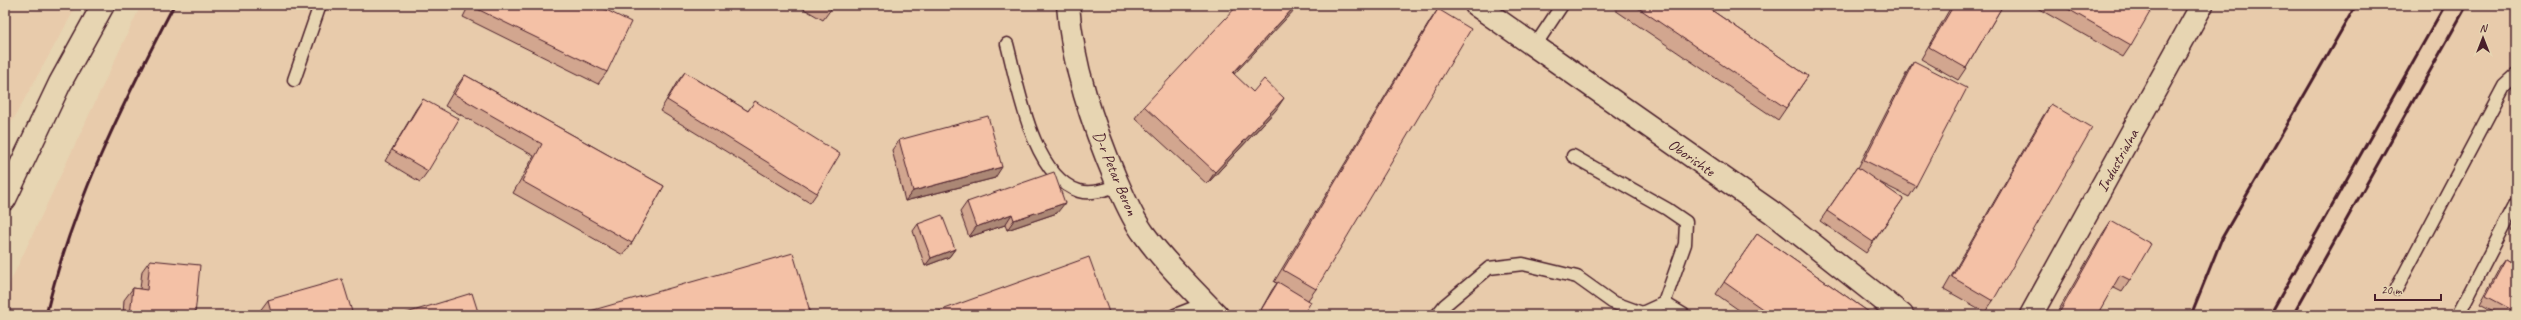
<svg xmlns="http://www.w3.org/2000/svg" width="2521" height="320" font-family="Caveat,sans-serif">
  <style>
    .built { fill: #e8cbab }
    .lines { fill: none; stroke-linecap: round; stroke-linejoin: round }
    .service-casing { stroke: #4a1f2b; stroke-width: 15 }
    .minor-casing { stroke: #4a1f2b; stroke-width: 25 }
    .tertiary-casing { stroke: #4a1f2b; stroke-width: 25 }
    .service { stroke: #e7d5b2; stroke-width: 12 }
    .minor { stroke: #e7d5b2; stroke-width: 22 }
    .tertiary { stroke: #e7d5b2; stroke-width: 22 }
    .rail { stroke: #4a1f2b; stroke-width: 3 }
    .wall { fill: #d2a68f; stroke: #4a1f2b }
    .shaded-wall { fill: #ab8774; stroke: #4a1f2b }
    .building { fill: #f4c1a6; stroke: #4a1f2b }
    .labels { text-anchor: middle; stroke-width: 3.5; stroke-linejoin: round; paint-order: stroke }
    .street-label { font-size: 16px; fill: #4a1f2b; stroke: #e7d5b2 }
  </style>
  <rect width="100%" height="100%" fill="#e7d5b2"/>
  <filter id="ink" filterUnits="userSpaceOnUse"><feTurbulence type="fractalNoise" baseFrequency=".025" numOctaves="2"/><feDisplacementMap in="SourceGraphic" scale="8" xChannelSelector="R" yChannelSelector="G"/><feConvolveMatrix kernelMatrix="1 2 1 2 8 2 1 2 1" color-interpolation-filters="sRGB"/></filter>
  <g filter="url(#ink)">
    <g class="built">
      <path d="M5,5H77L5,134Z"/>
      <path d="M141,5H2516V315H5V293Z"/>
    </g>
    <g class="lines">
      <g class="service-casing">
        <g id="service">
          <path d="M1007,44C1018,85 1032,176 1079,191C1092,195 1107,189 1119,185"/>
          <path d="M1534,47L1562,5"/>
          <path d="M294,80L320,5"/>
          <path d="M2397,288L2504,86L2516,75"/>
          <path d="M1664,303L1684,315"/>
          <path d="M1175,315L1206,303"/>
          <path d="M1437,315L1445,305L1489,268L1523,264L1577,277L1612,302L1642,313L1664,303L1685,244L1686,222L1667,209L1573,156"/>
          <path d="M2458,315L2516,203"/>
        </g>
      </g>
      <g class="minor-casing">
        <g id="minor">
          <path d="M1476,5L1773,213L1902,315"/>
          <path d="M5,199L60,83L103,5"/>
          <path d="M2031,315L2202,5"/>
        </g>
      </g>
      <g class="tertiary-casing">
        <path id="tertiary" d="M1068,5C1072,65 1093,125 1116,180C1124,198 1132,218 1144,234C1165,263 1192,289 1217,315"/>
      </g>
      <use href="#service" class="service"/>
      <use href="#minor" class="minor"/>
      <use href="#tertiary" class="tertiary"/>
      <g class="rail">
        <path d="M46,315C72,205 122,105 174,5"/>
        <path d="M2191,315L2222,238L2356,5"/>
        <path d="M2270,315L2445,5"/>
        <path d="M2293,315L2467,5"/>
      </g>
    </g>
    <g class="wall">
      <path d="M469,5H596L607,72L598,84L463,17Z"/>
      <path d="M797,5H834L823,20Z"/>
      <path d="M1618,5H1704L1808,76L1778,120L1615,10Z"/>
      <path d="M1952,5H2003L1966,68L1958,80L1921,59Z"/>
      <path d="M2032,5H2137L2131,45L2123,57Z"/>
      <path d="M1438,9L1316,289L1308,300L1303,315H1258L1272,290L1277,283L1274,282L1430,21Z"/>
      <path d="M1914,61L1916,186L1909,197L1873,179L1903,199L1866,253L1820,221L1857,167L1858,168L1907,72Z"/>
      <path d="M685,72L748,111L755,101L817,193L810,203L660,111L677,82Z"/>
      <path d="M465,75L664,186L632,243L623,255L513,193L534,156L445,106L456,87Z"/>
      <path d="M1234,75L1253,92L1276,110L1207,184L1135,118L1144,106Z"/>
      <path d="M423,99L428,171L420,182L385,161L416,109Z"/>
      <path d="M2051,104L1993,301L1985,312L1944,289L2043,116Z"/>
      <path d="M899,140L995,178L905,201L892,150Z"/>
      <path d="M967,202L1057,213L1007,230L1005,225L969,237L960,212Z"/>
      <path d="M2111,221L2130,280L2122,292L2112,287L2097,315H2056L2103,233Z"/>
      <path d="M2516,223V232L2512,230Z"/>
      <path d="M918,224L955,249L949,257L925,266L913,231Z"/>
      <path d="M1757,234L1873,315H1746L1716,294Z"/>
      <path d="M2506,259L2516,265V315H2501L2480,304L2500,267Z"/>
      <path d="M150,260L195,315H123L124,300L133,288L140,289L142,271Z"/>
      <path d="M268,300L353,315H260L259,312Z"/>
    </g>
    <g class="shaded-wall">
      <path d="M1296,5H1299L1224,85L1233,73Z"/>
      <path d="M1284,98L1276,110L1207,184L1215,172Z"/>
      <path d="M1002,167L995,178L905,201L913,191Z"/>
      <path d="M1065,203L1057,213L1007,230L1014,220Z"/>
      <path d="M1012,214L1005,225L969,237L976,227Z"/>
      <path d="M955,249L949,257L925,266L931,258Z"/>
    </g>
    <g class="building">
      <path d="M472,5H596L631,22L607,72L471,6Z"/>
      <path d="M826,5H834L832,8Z"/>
      <path d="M1238,5H1296L1233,73L1253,92L1264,79L1284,98L1215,172L1144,106Z"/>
      <path d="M1634,5H1704L1808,76L1786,108Z"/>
      <path d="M1954,5H2003L1966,68L1929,47Z"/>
      <path d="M2061,5H2137L2150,12L2131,45Z"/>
      <path d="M1438,9L1471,29L1316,289L1283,270Z"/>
      <path d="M1914,61L1967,88L1916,186L1864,160Z"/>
      <path d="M685,72L748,111L755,101L840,154L817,193L667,100Z"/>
      <path d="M465,75L664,186L632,243L522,181L542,144L454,94Z"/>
      <path d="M423,99L459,119L428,171L392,150Z"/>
      <path d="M2051,104L2092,128L1993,301L1952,277Z"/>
      <path d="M988,116L1002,167L913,191L899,140Z"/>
      <path d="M1857,167L1903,199L1873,242L1827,211Z"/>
      <path d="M1054,172L1065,203L1014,220L1012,214L976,227L967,202Z"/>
      <path d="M942,215L955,249L931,258L918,224Z"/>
      <path d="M2111,221L2151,244L2130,280L2120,275L2097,315H2058Z"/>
      <path d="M1757,234L1873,315H1771L1724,282Z"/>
      <path d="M793,253L811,315H576Z"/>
      <path d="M1089,257L1110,315H928Z"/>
      <path d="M2506,259L2516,265V312L2486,296Z"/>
      <path d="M150,260L200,265L195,315H130L133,288L147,290Z"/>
      <path d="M342,279L353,315H272L268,300Z"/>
      <path d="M1278,282L1311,302L1303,315H1269L1261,310Z"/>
      <path d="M472,293L479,315H400Z"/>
      <path d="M1472,309L1482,315H1468Z"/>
    </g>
  </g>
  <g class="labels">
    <g class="street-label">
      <text transform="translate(1692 157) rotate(35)" y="6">Oborishte</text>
      <text transform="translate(2117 160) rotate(-61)" y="6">Industrialna</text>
      <text transform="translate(1116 173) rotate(67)" y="6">D-r Petar Beron</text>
    </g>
  </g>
  <rect width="2521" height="320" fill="none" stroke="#e7d5b2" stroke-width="20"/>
  <rect x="10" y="10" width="2501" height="300" fill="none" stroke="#4a1f2b" stroke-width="1.5" filter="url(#ink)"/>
  <g transform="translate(2483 38)" stroke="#e7d5b2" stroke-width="3" paint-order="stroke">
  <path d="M0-3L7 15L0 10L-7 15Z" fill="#4a1f2b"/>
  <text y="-6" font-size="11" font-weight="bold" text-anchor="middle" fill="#4a1f2b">N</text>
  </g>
  <path d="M2375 294v6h66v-6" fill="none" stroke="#4a1f2b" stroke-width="2"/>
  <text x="2381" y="294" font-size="12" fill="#4a1f2b" stroke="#e7d5b2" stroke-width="3" paint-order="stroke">20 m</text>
</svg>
